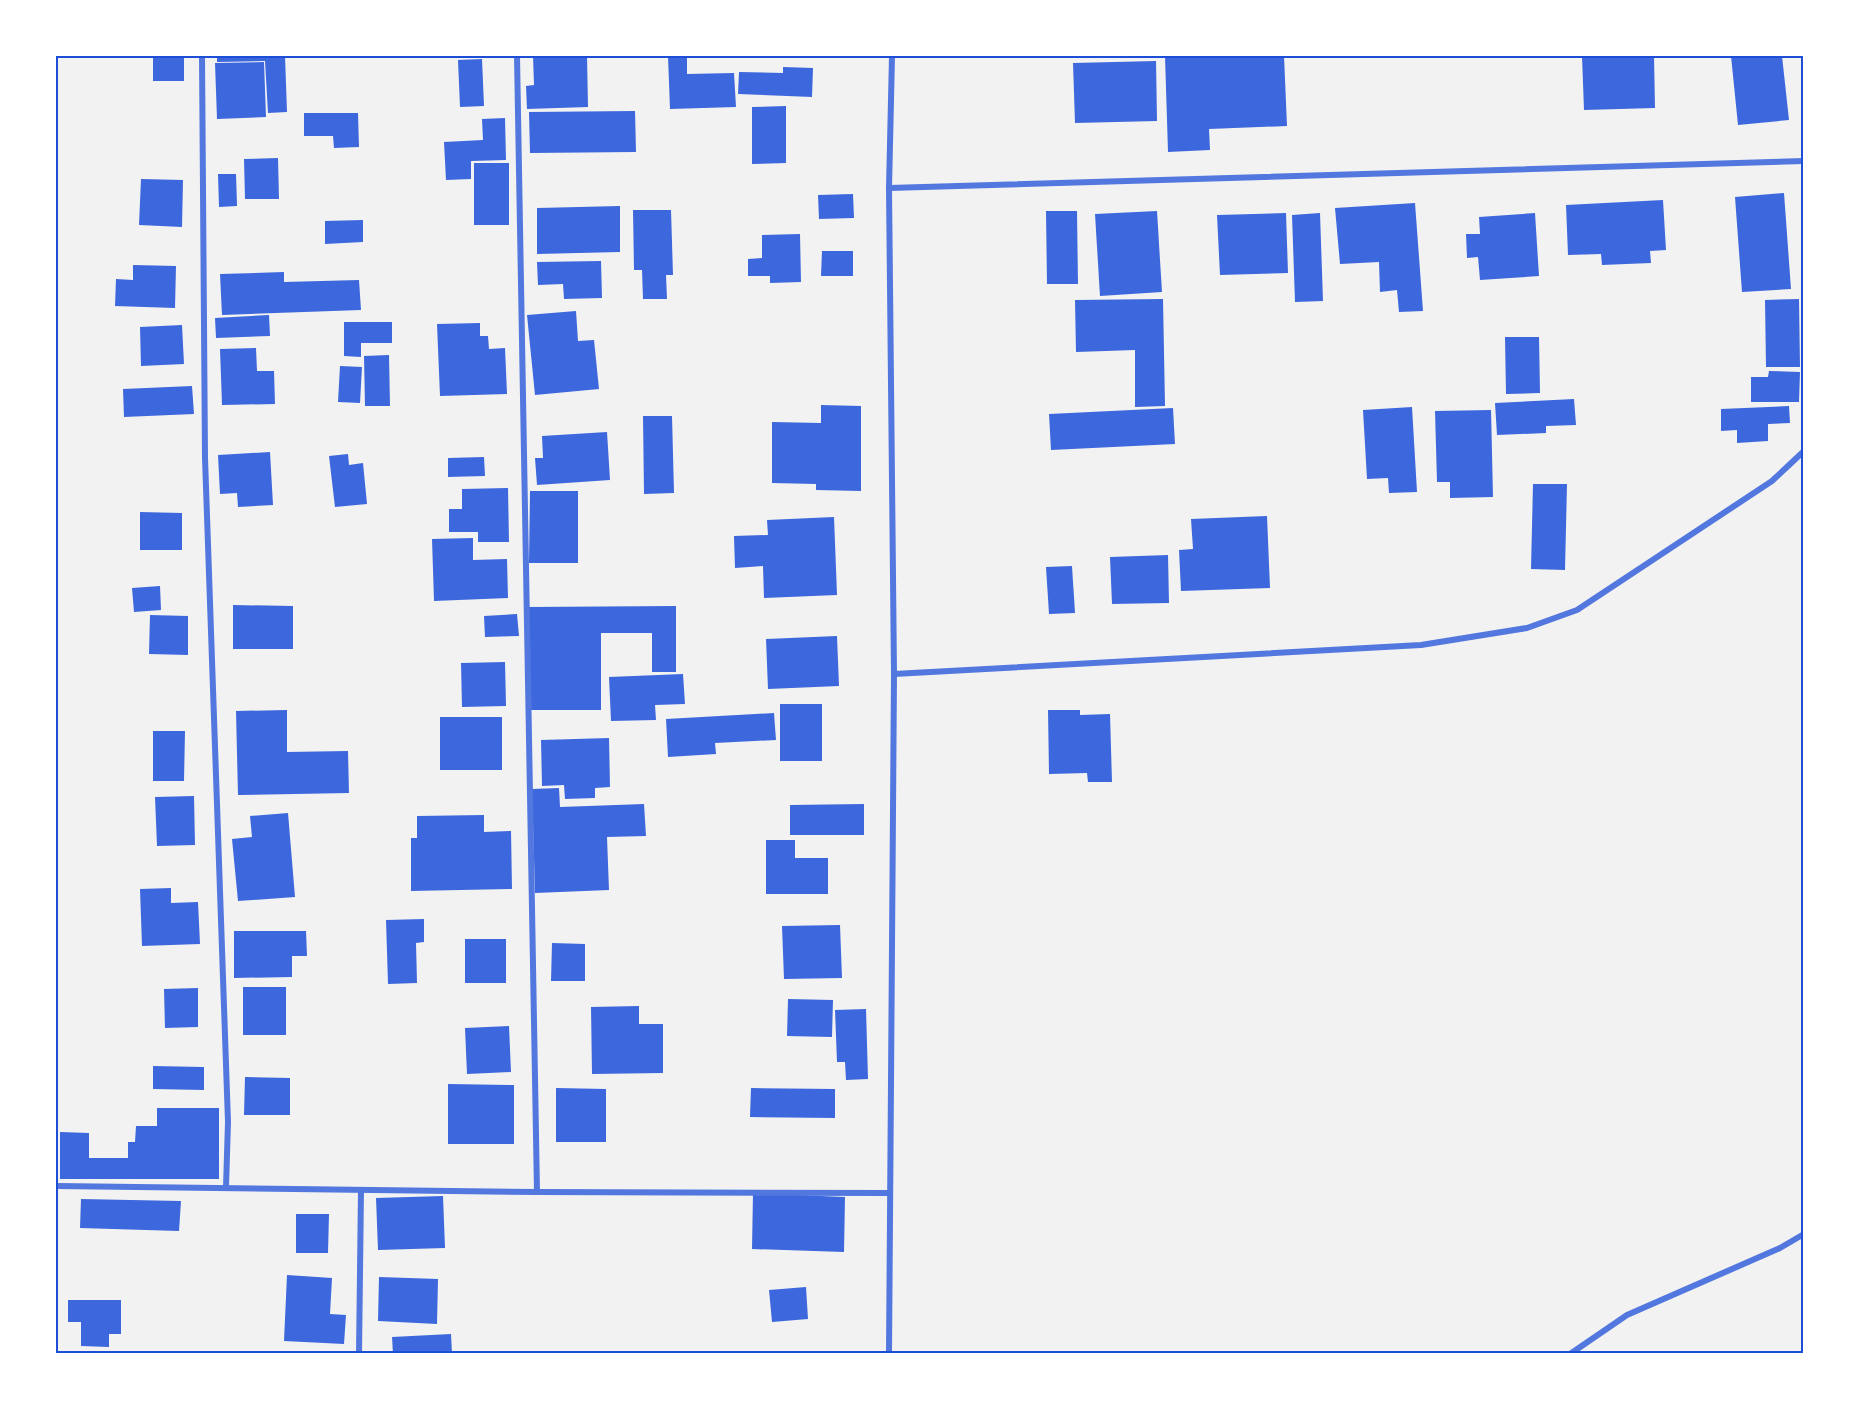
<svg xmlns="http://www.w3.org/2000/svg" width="1859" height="1409" font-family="'PT Sans Narrow',sans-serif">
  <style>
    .building { fill: #3d67dc }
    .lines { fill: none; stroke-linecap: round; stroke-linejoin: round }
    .minor { stroke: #5277de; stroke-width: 6 }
    .neatline { fill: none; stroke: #1d4ed8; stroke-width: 2 }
  </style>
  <rect width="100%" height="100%" fill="#f2f2f2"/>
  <g class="building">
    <rect x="153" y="56" width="31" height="25"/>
    <path d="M217,56H285L287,112L268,113L265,61L217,62Z"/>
    <path d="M533,56H587L588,107L527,109L526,86L534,85Z"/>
    <path d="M668,56H687V74L734,73L736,107L670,109Z"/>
    <path d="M1165,56H1284L1287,126L1209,129L1210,150L1168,152Z"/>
    <path d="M1582,56H1654L1655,108L1584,110Z"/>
    <path d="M1731,56H1782L1789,120L1738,125Z"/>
    <path d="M482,59L484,106L460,107L458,60Z"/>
    <path d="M1156,61L1157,121L1075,123L1073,63Z"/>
    <path d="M264,62L266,117L217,119L215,63Z"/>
    <path d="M783,67L813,68L812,97L738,94L739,72L783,73Z"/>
    <path d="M786,106V163L752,164V107Z"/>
    <path d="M635,111L636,152L530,153L529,112Z"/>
    <path d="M304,113H358L359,147L334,148L333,136H304Z"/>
    <path d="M505,118L506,160L471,161V179L446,180L444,142L483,140L482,119Z"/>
    <path d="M278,158L279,199H245L244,159Z"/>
    <rect x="474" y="163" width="35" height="62"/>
    <path d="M218,174H236L237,206L219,207Z"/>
    <path d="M141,179L183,180L182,227L139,225Z"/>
    <path d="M1784,193L1791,289L1742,292L1735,197Z"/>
    <path d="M853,194L854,218L819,219L818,195Z"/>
    <path d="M1663,200L1666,250L1650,251L1651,263L1602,265L1601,254L1568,255L1566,205Z"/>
    <path d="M1415,203L1423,311L1399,312L1397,290L1380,292L1379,262L1340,264L1335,208Z"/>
    <path d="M620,206V252L537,254V208Z"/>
    <path d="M633,210H671L673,275H666L667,299H643L642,270H634Z"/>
    <path d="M1046,211H1077L1078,284H1047Z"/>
    <path d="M1157,211L1162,292L1100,296L1095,214Z"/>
    <path d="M1286,213L1288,273L1220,275L1217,215Z"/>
    <path d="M1320,213L1323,301L1295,302L1292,215Z"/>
    <path d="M1535,213L1539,276L1480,280L1478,257L1467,258L1466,234H1480L1479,217Z"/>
    <path d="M363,220V242L325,244V221Z"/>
    <path d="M800,234L801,282L770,283V276H748V259L762,258V235Z"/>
    <path d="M822,251H853V276H821Z"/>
    <path d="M601,261L602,298L564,299L563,284L538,285L537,262Z"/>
    <path d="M133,265L176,266L175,308L115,306L116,279L133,280Z"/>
    <path d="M284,272V282L359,280L361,310L222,315L220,274Z"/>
    <path d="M1163,299L1165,406L1135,407V350L1076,352L1075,300Z"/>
    <path d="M1799,299L1800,367H1766L1765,300Z"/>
    <path d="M576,311L578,341L594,340L599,389L535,395L527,315Z"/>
    <path d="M269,315L270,336L216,338L215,318Z"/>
    <path d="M344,322H392V343H361V357L344,356Z"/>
    <path d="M480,323V336H488L489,349L505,348L507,394L440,396L437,324Z"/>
    <path d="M182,325L184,364L141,366L140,327Z"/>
    <path d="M1505,337H1539L1540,393L1506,394Z"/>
    <path d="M256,348L257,371H274L275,404L222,405L220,349Z"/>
    <path d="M389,355L390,406H365L364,356Z"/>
    <path d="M340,366L362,367L360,403L338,402Z"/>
    <path d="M1769,371L1800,372L1799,402H1751V377H1768Z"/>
    <path d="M192,386L194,414L124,417L123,389Z"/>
    <path d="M1574,399L1576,425L1546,426V433L1497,435L1495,403Z"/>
    <path d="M821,405L861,406V491L816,490V484L772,483V422L821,423Z"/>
    <path d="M1789,406L1790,423L1768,424V441L1737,443V430L1721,431V409Z"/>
    <path d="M1412,407L1417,492L1389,493L1388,478L1367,479L1363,410Z"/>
    <path d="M1173,408L1175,444L1051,450L1049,414Z"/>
    <path d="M1491,410L1493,497L1450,498V482H1437L1435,411Z"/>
    <path d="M643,416H672L674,493L644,494Z"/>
    <path d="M607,432L610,480L537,485L535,458H543L542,436Z"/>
    <path d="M270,452L273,505L238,507L237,493L220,494L218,455Z"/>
    <path d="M348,454L349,465L363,463L367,504L335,507L329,456Z"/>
    <path d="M484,457L485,476L448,477V458Z"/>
    <path d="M1533,484H1567L1565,570L1531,569Z"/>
    <path d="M508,488L509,542H478V532H449V509H462V489Z"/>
    <path d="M530,491H578V563H529Z"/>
    <path d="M140,512L182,513V550H140Z"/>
    <path d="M1267,516L1270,588L1181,591L1179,550L1193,549L1191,519Z"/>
    <path d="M834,517L837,595L764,598L763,566L735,568L734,536L768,535L767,520Z"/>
    <path d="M473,538V560L507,559L508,598L434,601L432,539Z"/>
    <path d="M1168,555L1169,603L1112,604L1110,557Z"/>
    <path d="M1072,566L1075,613L1049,614L1046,567Z"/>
    <path d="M160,586L161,610L134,612L132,588Z"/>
    <path d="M233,605L293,606V649H233Z"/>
    <path d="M676,606V672H652V633H601V710H529L528,607Z"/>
    <path d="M517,614L519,636L485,637L484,616Z"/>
    <path d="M150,615L188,616V655L149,654Z"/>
    <path d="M837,636L839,686L768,689L766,639Z"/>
    <path d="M505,662L506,706L462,707L461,663Z"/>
    <path d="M683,674L685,704L655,705L656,720L611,721L609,677Z"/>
    <rect x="780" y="704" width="42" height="57"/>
    <path d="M287,710V752L348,751L349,793L238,795L236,711Z"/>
    <path d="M1048,710H1080V715L1110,714L1112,782H1088L1087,773L1049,774Z"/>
    <path d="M774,713L776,740L715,743L716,754L668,757L666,719Z"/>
    <rect x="440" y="717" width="62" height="53"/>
    <path d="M153,731H185L184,781H153Z"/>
    <path d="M609,738L610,787L595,788V798L565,799L564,785L542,786L541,740Z"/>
    <path d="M559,788L560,807L644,804L646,836L607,837L609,890L535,893L532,789Z"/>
    <path d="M194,796L195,845L157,846L155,797Z"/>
    <path d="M864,804V835H790V805Z"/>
    <path d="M288,813L295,897L238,901L232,839L252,837L250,816Z"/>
    <path d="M484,815V832L511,831L512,889L411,891V838H417V816Z"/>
    <path d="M766,840H795V858H828V894H766Z"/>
    <path d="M171,888V903L198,902L200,944L142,946L140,889Z"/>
    <path d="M424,919V942L416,943L417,983L388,984L386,920Z"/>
    <path d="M840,925L842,978L784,979L782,926Z"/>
    <path d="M234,931H306L307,956H292V977L234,978Z"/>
    <rect x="465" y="939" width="41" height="44"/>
    <path d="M552,943L585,944V981H551Z"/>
    <rect x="243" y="987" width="43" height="48"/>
    <path d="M198,988V1027L165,1028L164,989Z"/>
    <path d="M788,999L833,1000L832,1037L787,1036Z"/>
    <path d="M639,1006V1024H663V1073L592,1074L591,1007Z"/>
    <path d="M866,1009L868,1079L846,1080L845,1062H837L835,1010Z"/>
    <path d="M509,1026L511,1072L467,1074L465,1028Z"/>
    <path d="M153,1066L204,1067V1090L153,1089Z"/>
    <path d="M245,1077L290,1078V1115H244Z"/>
    <path d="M448,1084L514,1085V1144H448Z"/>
    <path d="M556,1088L606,1089V1142H556Z"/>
    <path d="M751,1088L835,1089V1118L750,1117Z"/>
    <path d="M157,1108H219V1179H60V1132L89,1133V1158H128V1142H135L136,1126H157Z"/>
    <path d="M753,1193L845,1197L844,1252L752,1249Z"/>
    <path d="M443,1196L445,1248L378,1250L376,1198Z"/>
    <path d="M81,1199L181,1201L179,1231L80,1228Z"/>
    <path d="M296,1214H329L328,1253H296Z"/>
    <path d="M287,1275L332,1278L330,1314L346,1315L344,1344L284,1341Z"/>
    <path d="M379,1277L438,1279L437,1324L378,1321Z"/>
    <path d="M806,1287L808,1319L772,1322L769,1290Z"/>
    <path d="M68,1300H121V1334H109V1347L81,1346V1322H68Z"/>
    <path d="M451,1334L452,1354H393L392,1337Z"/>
  </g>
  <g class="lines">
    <g class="minor">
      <path d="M202,56L205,458L228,1122L226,1187"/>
      <path d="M517,56L537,1192"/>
      <path d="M889,188L1804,161"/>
      <path d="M894,674L1421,645L1527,628L1577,610L1772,481L1804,451"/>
      <path d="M56,1186L537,1192L889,1193"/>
      <path d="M359,1354L361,1190"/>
      <path d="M889,1354L894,674L889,188L892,56"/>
      <path d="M1570,1354L1627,1315L1780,1248L1804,1234"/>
    </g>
  </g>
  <rect width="1859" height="1409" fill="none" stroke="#ffffff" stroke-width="114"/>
  <rect x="57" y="57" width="1745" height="1295" class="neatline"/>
</svg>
